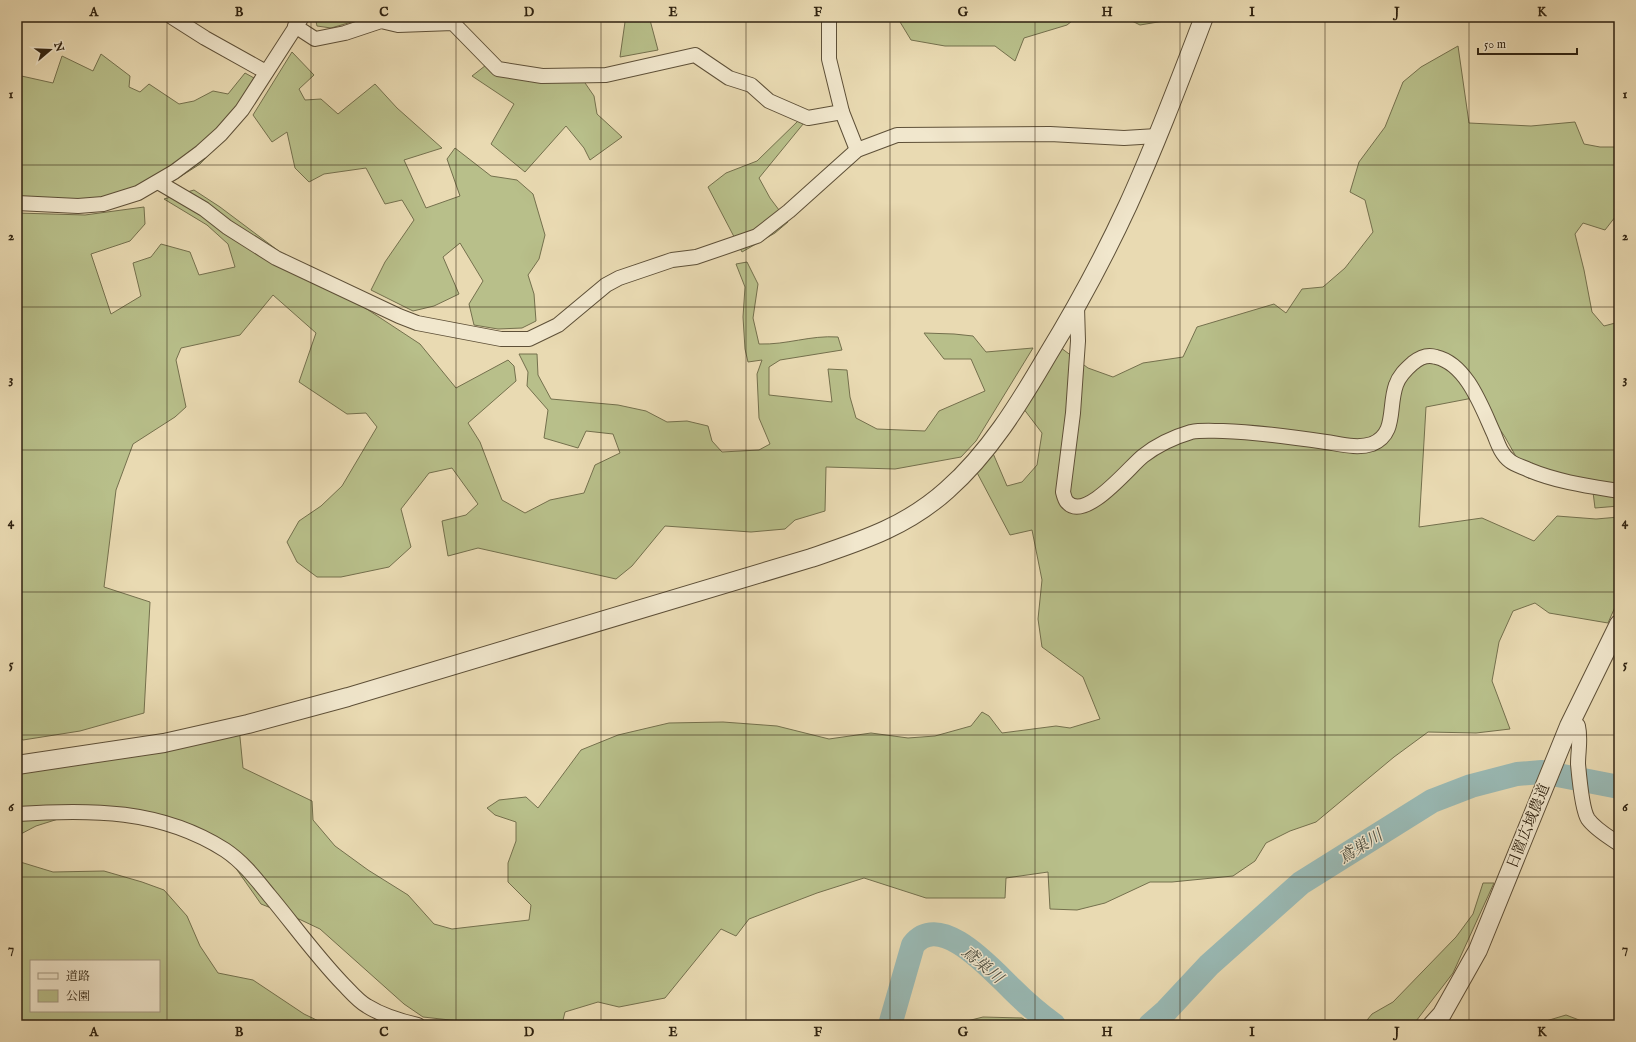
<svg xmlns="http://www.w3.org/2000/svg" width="1636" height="1042" font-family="'IM FELL English','Noto Serif JP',serif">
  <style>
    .green { fill: #b8bf8a; stroke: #74704d; fill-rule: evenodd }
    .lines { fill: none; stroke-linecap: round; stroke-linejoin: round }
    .river { stroke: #99b9b4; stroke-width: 24 }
    .minor-casing { stroke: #5e5038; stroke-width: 16 }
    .tertiary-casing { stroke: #5e5038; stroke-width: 20 }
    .minor { stroke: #f1e7cd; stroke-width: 14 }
    .tertiary { stroke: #f1e7cd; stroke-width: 18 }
    .grid { fill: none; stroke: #2f2210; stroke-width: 1; stroke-opacity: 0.55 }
    .labels { text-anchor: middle; stroke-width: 3; stroke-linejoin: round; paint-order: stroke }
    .street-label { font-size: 15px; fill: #2f2210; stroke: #f1e7cd }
    .water-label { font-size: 16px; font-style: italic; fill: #4f4f41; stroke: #f1e7cd }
    .neatline { fill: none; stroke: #2f2210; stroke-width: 1.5 }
    .grid-label { font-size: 13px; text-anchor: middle; font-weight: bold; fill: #2f2210 }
  </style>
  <rect width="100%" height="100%" fill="#e9dab2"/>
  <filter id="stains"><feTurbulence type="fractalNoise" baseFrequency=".005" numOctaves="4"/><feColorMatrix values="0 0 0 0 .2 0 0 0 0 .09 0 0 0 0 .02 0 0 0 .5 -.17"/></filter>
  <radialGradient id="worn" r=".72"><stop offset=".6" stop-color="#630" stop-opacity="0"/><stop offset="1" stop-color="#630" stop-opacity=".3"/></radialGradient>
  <g class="green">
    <path d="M315,17H369L331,28L317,26Z"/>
    <path d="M624,17H660L650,20L658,50L620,57L625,22Z"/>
    <path d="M897,17H1077L1067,25L1024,38L1015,61L995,46H945L911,40Z"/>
    <path d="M1124,17H1188L1140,25Z"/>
    <path d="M1458,46L1469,123L1531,126L1575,122L1584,144L1600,147H1619V212L1605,230L1583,223L1575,234L1584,270L1592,312L1604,326L1619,322V506L1595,508L1592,484L1528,478L1505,437L1478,397L1426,407L1419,527L1482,518L1534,541L1557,516L1596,519L1619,517V598L1608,623L1549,613L1535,603L1513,611L1499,642L1492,681L1510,729L1476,733L1428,732L1394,757L1316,822L1290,831L1266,843L1255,861L1233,876L1172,882H1150L1105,903L1077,910L1050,909L1048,872L1006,878L1005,898H926L864,878L817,893L749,919L736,936L721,929L665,998L619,1007L598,1002L565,1012L563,1020L477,1023L423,1017L404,1004L320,929L301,920L261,904L216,840L90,809L36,826L17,836V759L239,727L243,768L312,801L313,820L335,846L368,870L408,895L434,924L452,929L529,920L531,905L508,882V863L516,841V822L495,815L487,808L499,800L526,797L538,808L581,750L618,735L669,723L723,722L777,726L829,739L871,733L908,738L935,736L971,726L982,712L989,716L1002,733L1056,726L1070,728L1100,719L1083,677L1042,647L1038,619L1042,580L1032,530L1010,535L973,465L992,451L1007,486L1022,482L1037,465L1042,433L1023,408L1057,345L1088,368L1113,377L1143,363L1183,357L1197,327L1274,304L1286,313L1302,289L1323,287L1345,268L1373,232L1365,200L1350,192L1359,162L1385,127L1403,82L1421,67Z"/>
    <path d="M292,52L314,75L299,89L305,100L321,99L338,114L375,84L397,108L442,148L404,160L426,208L460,196L447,159L455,148L491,176L517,180L533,194L545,235L539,259L528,275L534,294L536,321L522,328L498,329L474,325L469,304L483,281L460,243L443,257L459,294L434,306L413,311L371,290L385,262L414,220L402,200L385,204L366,168L324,174L309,182L295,168L287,132L272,142L253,115Z"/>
    <path d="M101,54L130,76L129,87L140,92L149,84L179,104L194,101L213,91L228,94L245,73L254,78L231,131L200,164L175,180L148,194L73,201L17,197V75L53,83L62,56L93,71Z"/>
    <path d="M490,62L583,80L594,96L597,114L622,137L590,160L584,148L566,126L525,172L491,144L514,104L472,76Z"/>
    <path d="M808,118L759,178L770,198L788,222L775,233L742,252L708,187L726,173L757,161L799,120Z"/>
    <path d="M194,190L220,207L280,252L420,344L456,388L508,360L514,366L516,381L468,423L480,442L502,500L525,513L550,500L584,493L595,465L620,453L613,434L586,431L578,448L544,438L548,410L527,386L528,372L519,354H537L538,375L551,399L618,405L646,411L667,422L687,421L708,426L712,441L722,452L759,450L770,444L759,418L757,374L762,360L748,362L745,349L743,317L745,287L736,264L747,262L758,284L753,318L759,344C787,345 810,335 838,337L842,350L780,360L769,367V395L832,402L828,369L847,370L850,397L856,418L877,429L925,431L939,411L985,391L971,359H944L924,333L954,334L973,336L986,352L1033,348L976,441L961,457L895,469L826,467L825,511L795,520L785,529L751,532L665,526L632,566L616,579L478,548L448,556L442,521L466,515L478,504L452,468L429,473L401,509L411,547L389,567L341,577H317L297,562L287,542L299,521L321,506L342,486L377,427L366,413L347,414L299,382L316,333L273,295L240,335L181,348L176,360L186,407L175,417L133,444L116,490L104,587L150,602L144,713L80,731L23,740L17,735V213L85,215L144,207L145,224L130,241L91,254L111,314L141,296L133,263L151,257L161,244L190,252L199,275L235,267L228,244L207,225L164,199Z"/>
    <path d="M17,861L53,872L104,871L142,882L164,890L187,916L200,946L218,973L253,980L304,1014L327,1025H17ZM31,961H159V1011H31Z"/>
    <path d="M1483,883H1494L1453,973L1413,1025H1363L1372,1014L1393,1002L1456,937L1473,914Z"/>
    <path d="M1566,1015L1587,1023V1025H1542L1546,1021Z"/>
    <path d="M983,1017L1022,1018L1034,1025H951Z"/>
  </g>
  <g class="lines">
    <g class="river">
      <path d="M890,1025L913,945C940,910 992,970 1012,989C1025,1002 1039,1014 1054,1025"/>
      <path d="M1150,1025L1166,1011L1209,965L1301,883L1432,801L1471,786L1517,774L1542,772L1619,787"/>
    </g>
    <g class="minor-casing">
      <g id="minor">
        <path d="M172,17L205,38L266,72"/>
        <path d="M829,17V59L842,112L857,150"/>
        <path d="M295,26L315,39L345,33L381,21L398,25L453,23L498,69L542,76L606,75L695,55L729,78L751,85L769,101L808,118L842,112"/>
        <path d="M158,182L204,209L227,227L276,258L399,316L417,323L501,339H529L558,325L606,285L619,278L672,260L696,257L757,236L789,211L857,150L897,135L1050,134L1124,138L1157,136"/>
        <path d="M17,203L78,206L103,204L138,193L174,172L201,152L221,134L242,110L302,17"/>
        <path d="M1077,307L1078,341L1073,413L1063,492C1064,496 1065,500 1067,502C1085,523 1130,466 1143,456C1157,445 1174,437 1191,432C1201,430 1212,431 1223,431C1257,432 1292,437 1326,442C1340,444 1357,449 1372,444C1397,434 1388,407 1396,385C1399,376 1405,370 1413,363C1419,358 1427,354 1436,357C1467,364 1482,408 1494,434C1498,444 1501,454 1510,461C1515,465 1523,467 1529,470C1558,482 1588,486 1619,491"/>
        <path d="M1569,726H1578C1581,739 1578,751 1578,764C1579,775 1582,810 1588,819C1595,829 1609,837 1619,844"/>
        <path d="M17,814C90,809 161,809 225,850C243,862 256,879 269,895C294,925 316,956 343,984C350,991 358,1001 367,1006C383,1016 400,1021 418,1025"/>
      </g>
    </g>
    <g class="tertiary-casing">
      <g id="tertiary">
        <path d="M17,765L164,743L248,724L348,697L811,558C861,541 906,527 947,490C989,453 1019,404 1047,356C1077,307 1104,257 1128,205C1156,144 1180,80 1204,17"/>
        <path d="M1432,1025L1442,1014L1478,950L1569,726L1619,624"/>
      </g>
    </g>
    <use href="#minor" class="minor"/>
    <use href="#tertiary" class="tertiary"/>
  </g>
  <path class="grid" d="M167,17V1025M311,17V1025M456,17V1025M601,17V1025M746,17V1025M890,17V1025M1035,17V1025M1180,17V1025M1325,17V1025M1469,17V1025M17,165H1619M17,307H1619M17,450H1619M17,592H1619M17,735H1619M17,877H1619"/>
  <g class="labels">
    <g class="street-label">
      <text transform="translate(1528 826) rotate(-68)" y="5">日置広域農道</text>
    </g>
    <g class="water-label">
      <text transform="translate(1360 846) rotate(-32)" y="6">鳶巣川</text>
      <text transform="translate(983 964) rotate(40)" y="6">鳶巣川</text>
    </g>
  </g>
  <rect width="1636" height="1042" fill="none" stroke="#e9dab2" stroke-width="44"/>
  <rect x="30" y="960" width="130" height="52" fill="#f1e7cd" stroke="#a39881"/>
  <rect x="38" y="973" width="20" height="6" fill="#f1e7cd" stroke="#a39881"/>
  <text x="66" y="980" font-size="12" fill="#2f2210">道路</text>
  <rect x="38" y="990" width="20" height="12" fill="#b8bf8a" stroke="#a39881"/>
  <text x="66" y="1000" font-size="12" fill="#2f2210">公園</text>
  <g transform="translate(50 50) rotate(71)" stroke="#f1e7cd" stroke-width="3" paint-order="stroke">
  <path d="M0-3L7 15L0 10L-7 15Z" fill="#2f2210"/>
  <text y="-6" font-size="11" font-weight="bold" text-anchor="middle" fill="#2f2210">N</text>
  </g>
  <path d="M1478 48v6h99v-6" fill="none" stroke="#2f2210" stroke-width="2"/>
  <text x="1484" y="48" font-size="12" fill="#2f2210" stroke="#f1e7cd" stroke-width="3" paint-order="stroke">50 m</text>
  <rect x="22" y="22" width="1592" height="998" class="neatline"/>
  <g class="grid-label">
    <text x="94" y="16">A</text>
    <text x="239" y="16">B</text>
    <text x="384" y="16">C</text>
    <text x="529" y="16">D</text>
    <text x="673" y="16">E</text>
    <text x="818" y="16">F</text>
    <text x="963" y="16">G</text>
    <text x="1107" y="16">H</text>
    <text x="1252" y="16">I</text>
    <text x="1397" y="16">J</text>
    <text x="1542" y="16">K</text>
    <text x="11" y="98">1</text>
    <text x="1625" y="98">1</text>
    <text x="11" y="240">2</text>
    <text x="1625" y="240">2</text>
    <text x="11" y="383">3</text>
    <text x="1625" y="383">3</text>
    <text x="11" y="526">4</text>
    <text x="1625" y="526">4</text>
    <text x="11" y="668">5</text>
    <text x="1625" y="668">5</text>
    <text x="11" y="811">6</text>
    <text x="1625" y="811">6</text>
    <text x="11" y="953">7</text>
    <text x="1625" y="953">7</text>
    <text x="94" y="1036">A</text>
    <text x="239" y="1036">B</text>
    <text x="384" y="1036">C</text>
    <text x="529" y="1036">D</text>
    <text x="673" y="1036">E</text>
    <text x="818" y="1036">F</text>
    <text x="963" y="1036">G</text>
    <text x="1107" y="1036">H</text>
    <text x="1252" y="1036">I</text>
    <text x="1397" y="1036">J</text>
    <text x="1542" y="1036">K</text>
  </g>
  <rect width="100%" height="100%" filter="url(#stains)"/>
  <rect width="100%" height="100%" fill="url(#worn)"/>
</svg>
